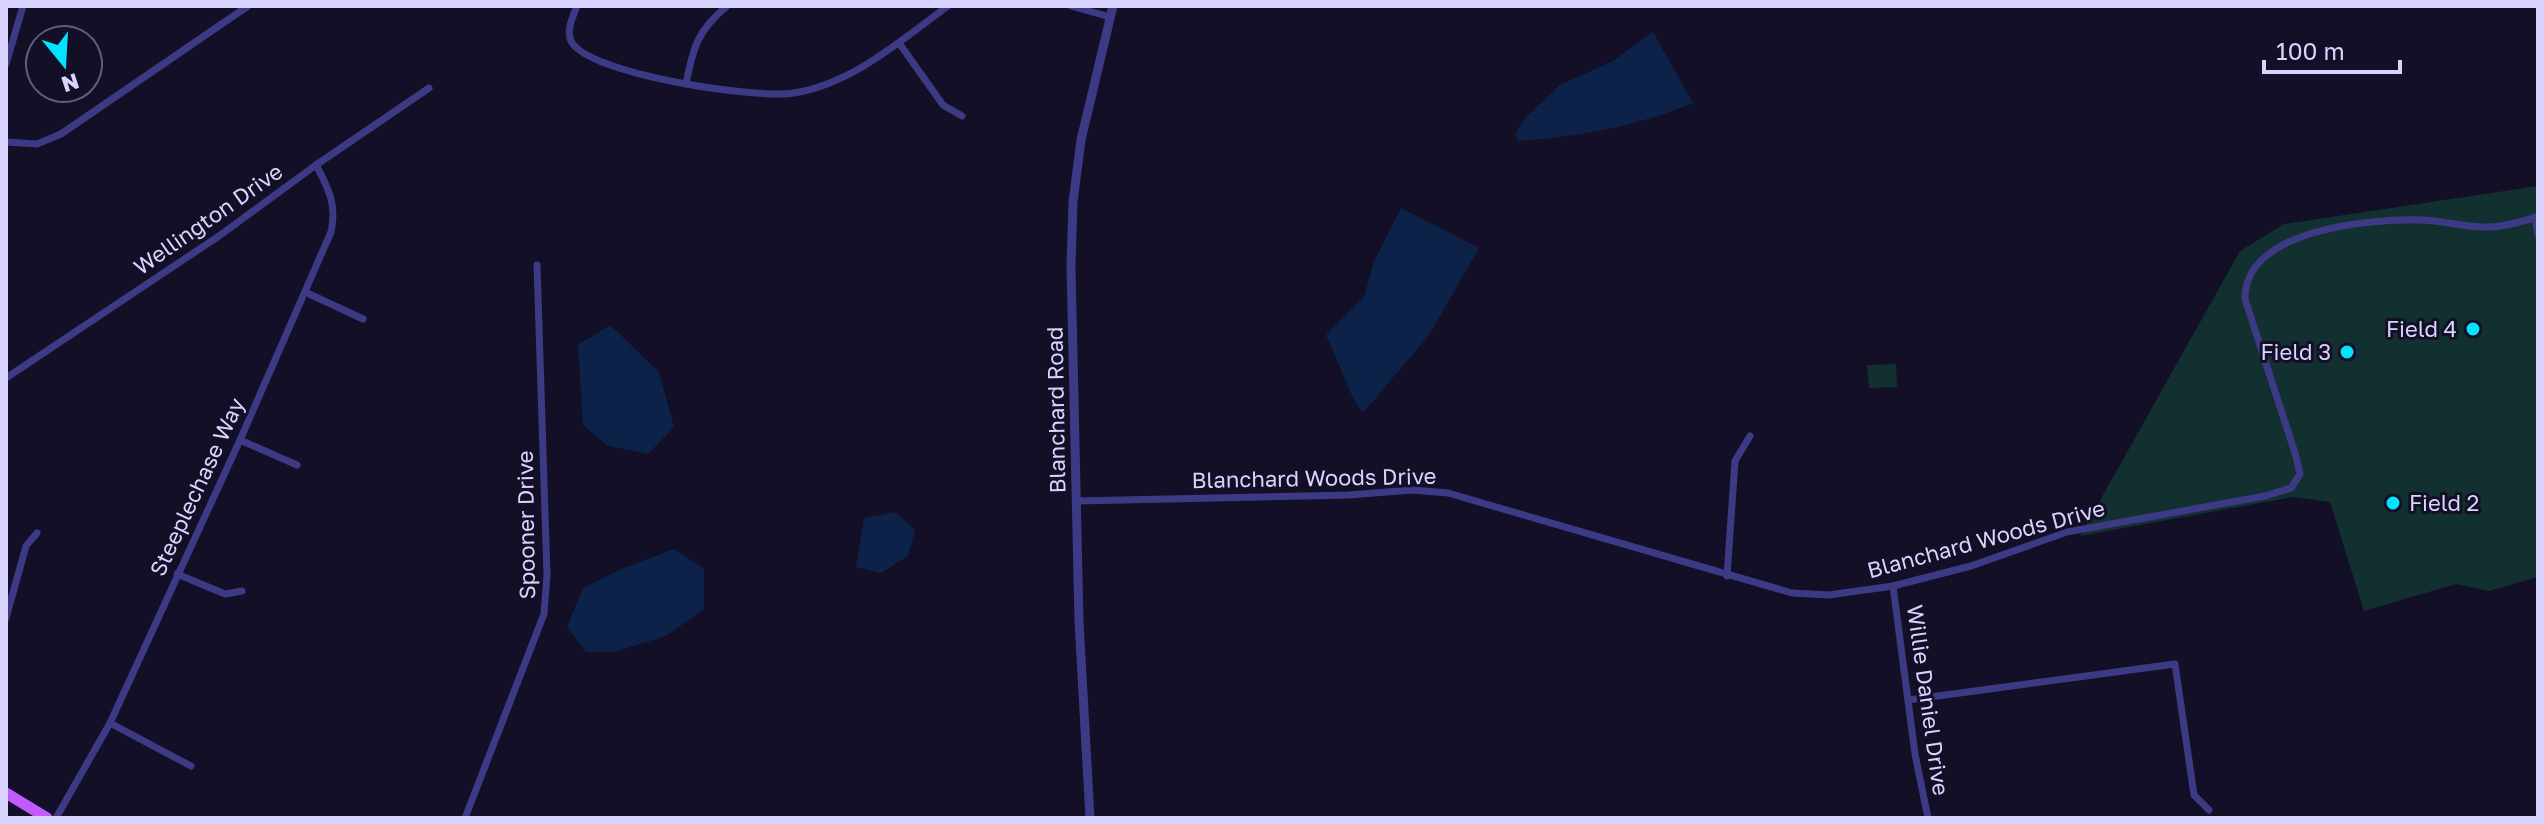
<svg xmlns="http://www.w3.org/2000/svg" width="2544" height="824" font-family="'Golos Text',sans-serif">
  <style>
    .green { fill: #12302f }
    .water { fill: #0c2248 }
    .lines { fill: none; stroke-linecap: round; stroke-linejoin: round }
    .minor { stroke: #3d3a85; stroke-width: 7 }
    .tertiary { stroke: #3d3a85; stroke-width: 9 }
    .primary { stroke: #c25bff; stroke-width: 11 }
    .poi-dot { fill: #00e5ff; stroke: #130f26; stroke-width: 3 }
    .labels { text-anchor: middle; stroke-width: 6; stroke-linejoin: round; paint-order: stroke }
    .street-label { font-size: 22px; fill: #d9d4ff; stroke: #130f26 }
    .poi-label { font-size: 22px; fill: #d9d4ff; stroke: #130f26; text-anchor: end }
  </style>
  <rect width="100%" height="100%" fill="#130f26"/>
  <g class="green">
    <path d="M2538,186V577L2489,591L2456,584L2364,611L2330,502L2293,497L2080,536L2240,251L2284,224Z"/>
    <path d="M1896,364L1897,387L1869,388L1867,365Z"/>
  </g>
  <g class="water">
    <path d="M1653,32L1693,103C1634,127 1581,136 1518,141L1515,134L1524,119L1560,85L1613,61Z"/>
    <path d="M1401,208L1479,248L1429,335L1363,413L1353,398L1326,335L1364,297L1374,261Z"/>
    <path d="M610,325L659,372L674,427L648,454L608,446L583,425L578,345Z"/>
    <path d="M895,512L915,530L908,556L881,573L856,567L864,518Z"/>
    <path d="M674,549L704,569V609L666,636L614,652H586L567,627L583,588L619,570Z"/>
  </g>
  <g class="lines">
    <g class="minor">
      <path d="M577,6C573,16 566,31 571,41C588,75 758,99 794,93C854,83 901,40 948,6"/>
      <path d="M1071,6L1110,17"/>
      <path d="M899,43L943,105L962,116"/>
      <path d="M6,64L23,6"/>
      <path d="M686,84C693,47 698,30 727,6"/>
      <path d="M6,142L37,144L61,134L248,6"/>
      <path d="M2535,217L2538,235"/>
      <path d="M305,292L363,319"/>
      <path d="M6,378L219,236L316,165L429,88"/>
      <path d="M240,440L297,465"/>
      <path d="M1076,501L1349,495L1412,490L1448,493L1792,593L1829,595L1893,586L1971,566L2067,532L2265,496L2291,488L2300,474L2296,456L2245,299C2244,229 2372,218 2423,220C2444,221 2464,227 2484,227C2502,228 2521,221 2538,217"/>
      <path d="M177,574L225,594L242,591"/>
      <path d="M1727,576L1735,461L1750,436"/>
      <path d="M1893,586L1915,754L1928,818"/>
      <path d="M6,618L26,546L37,533"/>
      <path d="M1908,700L2175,664L2194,795L2209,810"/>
      <path d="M110,723L191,766"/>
      <path d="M56,818L110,723L240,440L331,232C337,205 329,189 316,165"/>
      <path d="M465,818L544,614L547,575L537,265"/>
    </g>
    <path class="tertiary" d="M1090,818L1079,621L1071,266L1073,202L1081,140L1113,6"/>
    <path class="primary" d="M6,793L47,818"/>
  </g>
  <g class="poi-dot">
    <circle cx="2473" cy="329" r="8"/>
    <circle cx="2347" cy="352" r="8"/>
    <circle cx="2393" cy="503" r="8"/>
  </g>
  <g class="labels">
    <g class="street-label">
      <text transform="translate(208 219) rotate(-35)" y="8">Wellington Drive</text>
      <text transform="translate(1056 410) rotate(-91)" y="8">Blanchard Road</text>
      <text transform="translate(1314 478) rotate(-1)" y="8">Blanchard Woods Drive</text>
      <text transform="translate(197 487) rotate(-65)" y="8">Steeplechase Way</text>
      <text transform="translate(526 525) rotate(-91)" y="8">Spooner Drive</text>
      <text transform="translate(1986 539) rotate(-15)" y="8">Blanchard Woods Drive</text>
      <text transform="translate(1928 700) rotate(82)" y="8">Willie Daniel Drive</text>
    </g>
    <g class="poi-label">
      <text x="2457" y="337">Field 4</text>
      <text x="2331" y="360">Field 3</text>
      <text x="2409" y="511" text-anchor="start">Field 2</text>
    </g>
  </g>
  <rect width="2544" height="824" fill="none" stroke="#d9d4ff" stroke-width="16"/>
  <g transform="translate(64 64) rotate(162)"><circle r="38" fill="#130f26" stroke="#625e7d" stroke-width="2"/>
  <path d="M0-6L14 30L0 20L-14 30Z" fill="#00e5ff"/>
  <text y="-12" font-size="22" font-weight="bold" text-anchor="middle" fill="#d9d4ff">N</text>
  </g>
  <path d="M2264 60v12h136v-12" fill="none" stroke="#d9d4ff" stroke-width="4"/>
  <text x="2276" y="60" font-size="24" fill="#d9d4ff" stroke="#130f26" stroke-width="6" paint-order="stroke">100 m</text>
</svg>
